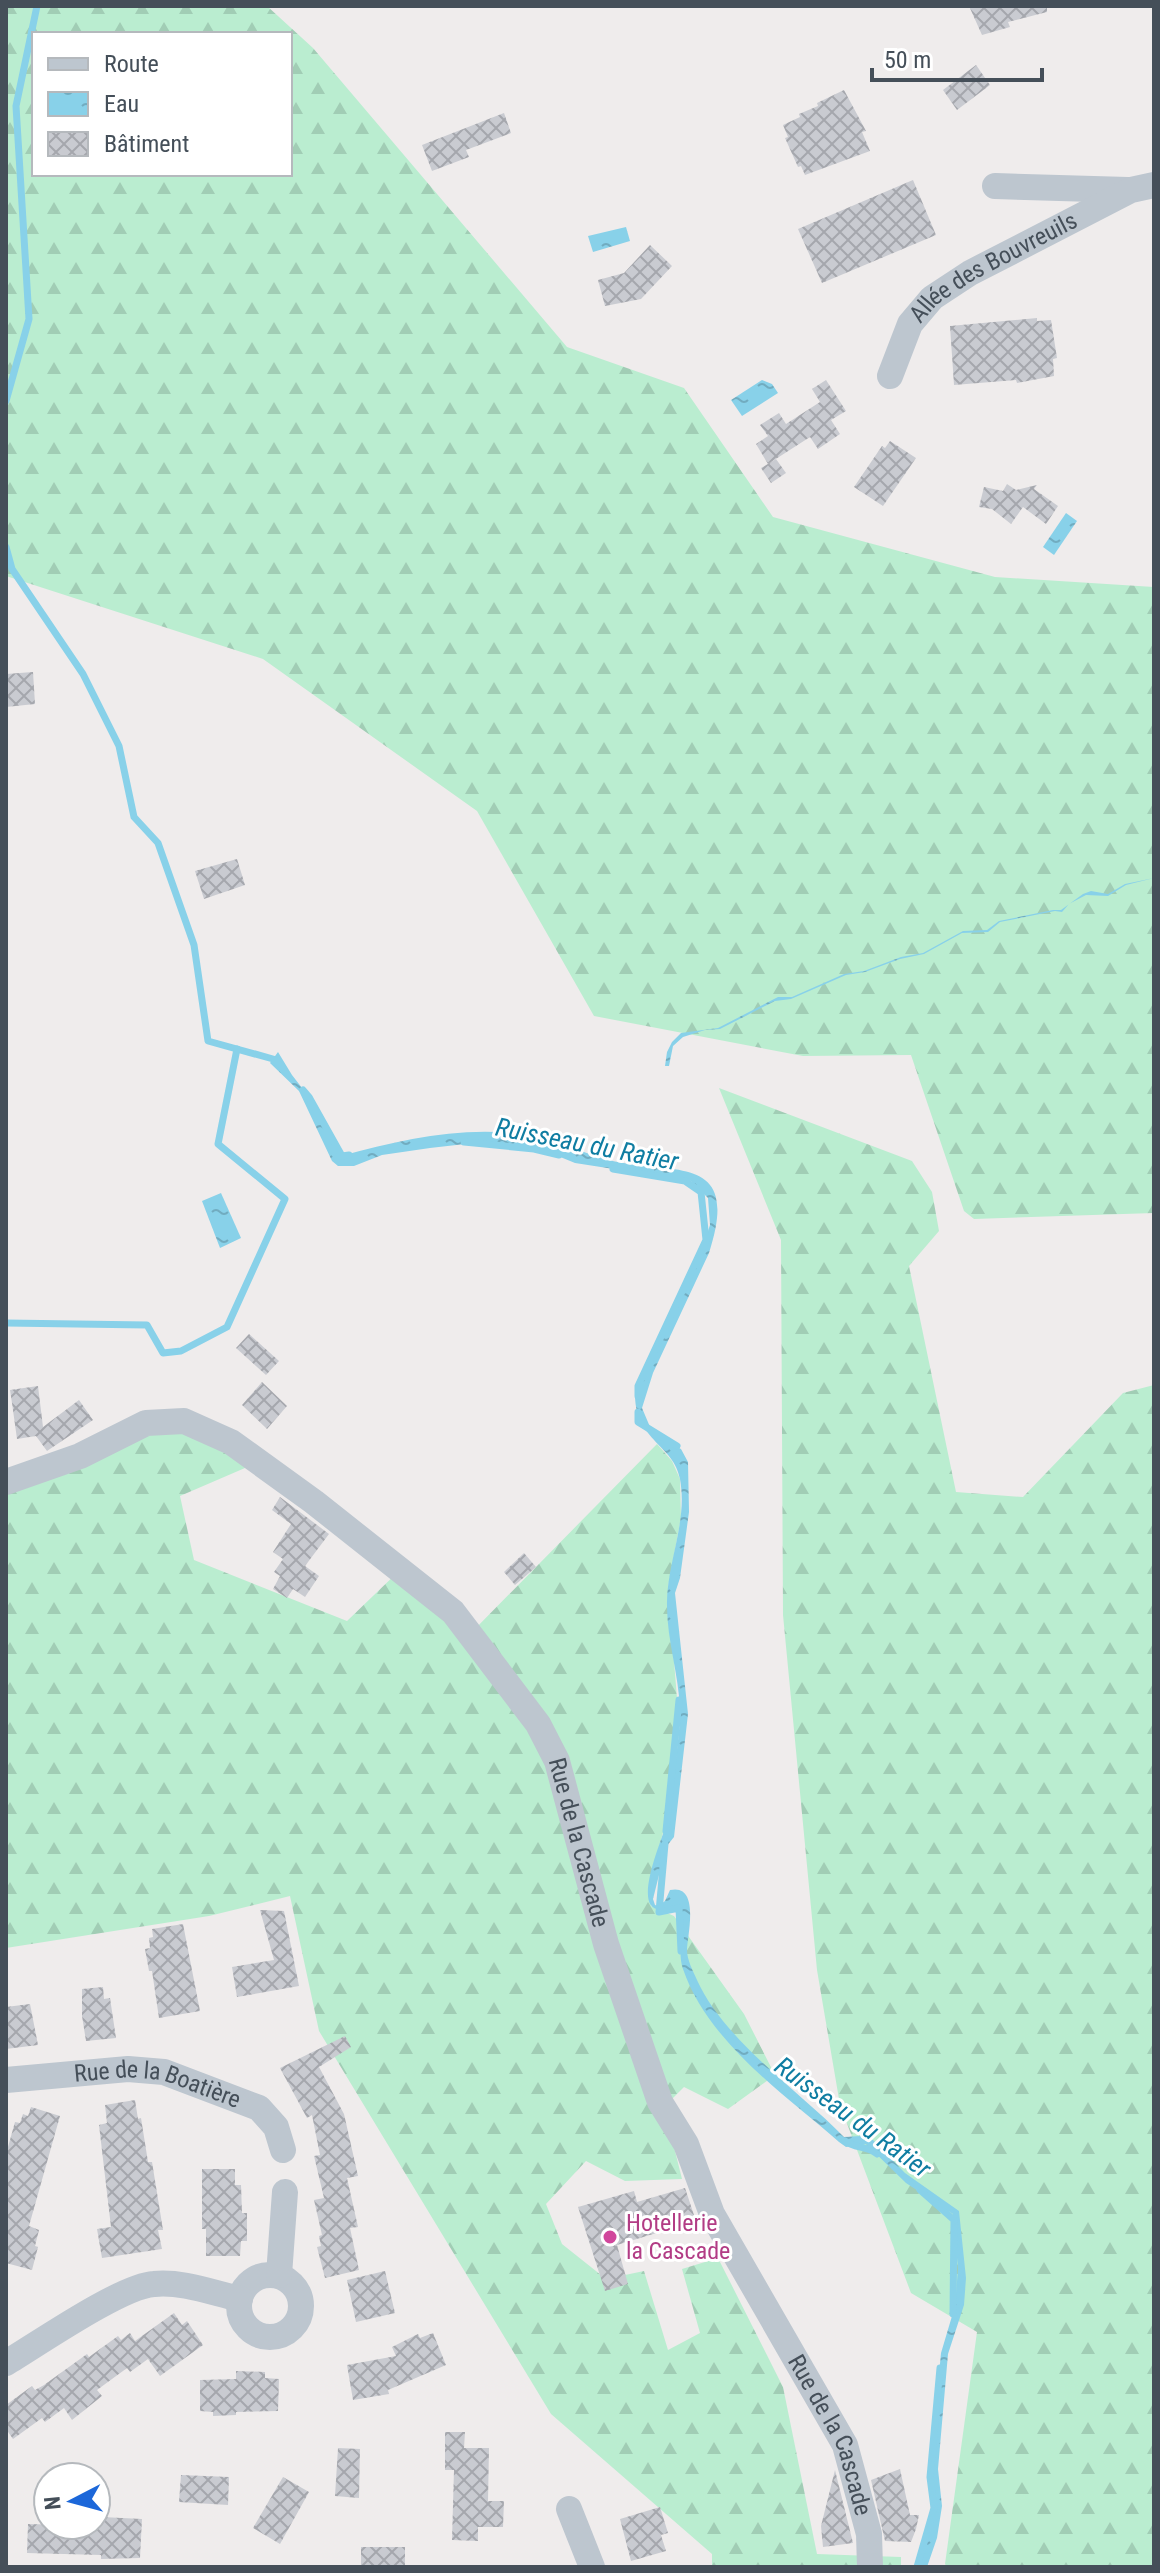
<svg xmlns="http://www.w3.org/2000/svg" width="1160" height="2573" font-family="'Roboto Condensed',sans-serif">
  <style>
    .forest { fill: url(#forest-firs); fill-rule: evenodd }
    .water { fill: url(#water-ripples) }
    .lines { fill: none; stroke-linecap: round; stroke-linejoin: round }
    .stream { stroke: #88d1e9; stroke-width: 7 }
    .building { fill: url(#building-cross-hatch) }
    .street { stroke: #bdc6cf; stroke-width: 26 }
    .hotel-dot { fill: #d1479c; stroke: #fff; stroke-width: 3 }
    .labels { text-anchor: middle; stroke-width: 6; stroke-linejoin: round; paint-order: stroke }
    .street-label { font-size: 24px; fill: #454f59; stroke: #fff }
    .hotel-label { font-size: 24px; fill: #b23c85; stroke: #fff; text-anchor: start }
    .water-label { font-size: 26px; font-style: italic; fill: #0f7da2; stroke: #fff }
  </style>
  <defs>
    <pattern id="forest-firs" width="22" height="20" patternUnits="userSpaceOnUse" patternTransform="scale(2)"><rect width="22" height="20" fill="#baedd0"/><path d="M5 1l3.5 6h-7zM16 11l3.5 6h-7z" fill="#a1cdb5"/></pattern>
    <pattern id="water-ripples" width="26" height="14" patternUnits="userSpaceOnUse" patternTransform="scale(2)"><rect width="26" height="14" fill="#88d1e9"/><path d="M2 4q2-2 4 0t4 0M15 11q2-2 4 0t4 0" fill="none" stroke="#71acc0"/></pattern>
    <pattern id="building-cross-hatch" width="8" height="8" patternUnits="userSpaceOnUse" patternTransform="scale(2)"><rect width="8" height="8" fill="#c9cbd1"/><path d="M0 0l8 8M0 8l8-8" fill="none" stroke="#a5a7ad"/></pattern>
  </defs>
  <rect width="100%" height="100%" fill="#efecec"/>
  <g class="forest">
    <path d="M6,6H267L313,48L567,347L684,388L773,517L995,577L1154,587V1213L974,1219L964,1211L911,1055L803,1056L594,1016L477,811L263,659L6,576ZM34,34H290V174H34Z"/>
    <path d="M719,1088L912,1161L932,1192L939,1231L909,1266L956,1492L1023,1497L1123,1393L1154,1385V2567H947L945,2564L977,2332L911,2293L840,2105L817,1970L783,1615L781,1240Z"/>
    <path d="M184,1421L259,1462L180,1496L194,1560L347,1621L400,1570L470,1634L657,1444L672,1461L680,1479L681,1518L668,1587L677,1698L670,1808L649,1882L651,1906L674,1916L744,2014L775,2075L728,2109L684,2087L664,2107L682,2179L625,2181L586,2161L546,2204L562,2244L606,2279L644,2271L668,2350L700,2333L682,2269L718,2258L783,2387L817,2554L901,2557V2567H712V2554L551,2414L319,2031L290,1896L209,1916L6,1948V1482Z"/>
  </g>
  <g class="water">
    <path d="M626,227L630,241L593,252L588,236Z"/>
    <path d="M762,380L772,384L778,393L742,416L731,400Z"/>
    <path d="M1066,513L1077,521L1054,555L1043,547Z"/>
    <path d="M1154,878L1126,885L1108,896L1086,895L1069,904L1062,912L1055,911L1000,922L988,932L962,933L924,954L900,959L865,972L846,975L791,999L775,1001L720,1029L705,1030L683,1037L673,1046L669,1066H665L667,1052L672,1042L681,1033L718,1028L778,997H792L844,974L864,971L901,957L923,953L963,931L987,930L999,921L1053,910H1061L1083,894L1091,891L1108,894L1125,884Z"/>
    <path d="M278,1052L292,1075L309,1097L341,1156C400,1140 460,1126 522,1134C552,1138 580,1152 609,1160C672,1176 742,1151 709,1253L653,1373L642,1408L653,1434L681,1449L688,1462L689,1512L680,1578L675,1593L688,1714L674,1837L666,1847L653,1899L655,1905L658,1906L665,1901L670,1890C701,1883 687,1937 687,1950C687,1960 693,1971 697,1980C724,2040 798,2090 844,2137L861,2136L873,2140L905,2173L959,2211L966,2278L964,2305L948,2354L938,2469L942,2506L937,2538L927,2567H919L934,2508L930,2471L941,2353L955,2306L958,2269L953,2214L906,2183L866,2144L846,2147L839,2142C783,2093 708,2042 683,1969C676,1949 687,1928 679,1908L674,1906C624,1927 660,1845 666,1825C671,1810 672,1792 674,1777C676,1755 680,1732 680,1710C679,1675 667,1641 667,1606C666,1564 688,1523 680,1479C674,1445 636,1441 635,1396L703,1246L710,1225L708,1198L691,1181L575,1163L548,1152L508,1143H474L430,1148L382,1155L354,1166H338L332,1161L299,1091L270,1063Z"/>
    <path d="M221,1193L241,1238L220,1248L202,1201Z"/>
  </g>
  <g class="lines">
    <g class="stream">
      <path d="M6,401L29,319L16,106L37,6"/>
      <path d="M6,547L12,569L83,674L119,746L134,817L158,843L194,945L208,1041L273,1059L278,1064"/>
      <path d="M303,1090L309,1097L342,1156L349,1155"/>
      <path d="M464,1142L534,1149L559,1155"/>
      <path d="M613,1169L685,1181L701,1192L706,1240L638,1386V1396"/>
      <path d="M6,1323L147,1325L163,1353L181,1351L227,1327L285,1199L218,1144L237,1049"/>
      <path d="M638,1412V1422L677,1446"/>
      <path d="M666,1831L679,1700"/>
      <path d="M665,1844L659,1912L679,1908L681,1951"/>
      <path d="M845,2141C855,2149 867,2145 877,2154"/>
      <path d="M920,2190L954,2220L953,2314"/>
      <path d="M917,2567L934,2508L930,2477L940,2368"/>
    </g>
  </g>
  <g class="building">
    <path d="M969,6H1047V12L1008,22L1010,27L982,35Z"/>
    <path d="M976,65L990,85L957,110L943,90Z"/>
    <path d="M844,90L866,131L862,132L870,151L805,175L801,166L798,167L785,138L788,137L783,125L800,117L799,114L818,106L817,103Z"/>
    <path d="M504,113L511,133L466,150L469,157L432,171L422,145Z"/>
    <path d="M913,180L936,235L822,283L798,229Z"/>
    <path d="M650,245L672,266L641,299L605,306L598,280L624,273Z"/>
    <path d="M1037,318V321L1051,320L1057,358L1053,359L1054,376L1017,383L1016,380L954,385L950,326Z"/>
    <path d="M826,380L846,411L831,420L840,434L818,449L810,437L768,464L756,444L768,436L760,425L779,413L786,424L820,402L812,389Z"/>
    <path d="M890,441L916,458L883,506L854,487L882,446L885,448Z"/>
    <path d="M776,459L786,473L771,483L761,468Z"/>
    <path d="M1007,484L1016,490L1037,485L1034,489L1058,506L1046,524L1023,507L1011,524L992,509L979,507L984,487L1003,491Z"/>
    <path d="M33,672L35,704L6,707V674Z"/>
    <path d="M237,859L245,885L204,899L195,871Z"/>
    <path d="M249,1334L279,1361L266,1375L236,1348Z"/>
    <path d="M262,1382L287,1406L267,1429L242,1405Z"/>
    <path d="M38,1386L43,1427L79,1400L93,1420L47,1451L36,1436L17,1439L12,1403L10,1390Z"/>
    <path d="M280,1497L329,1534L305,1566L319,1576L305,1597L293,1589L287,1598L273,1589L280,1576L274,1572L283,1559L273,1552L291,1524L272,1510Z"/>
    <path d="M524,1553L536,1567L515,1585L504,1572Z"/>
    <path d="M260,1910L284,1911L299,1986L237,1997L232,1967L274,1960Z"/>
    <path d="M183,1924L200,2011L159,2018L152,1971H149L145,1949L150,1948L149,1938L153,1937L152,1929Z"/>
    <path d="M103,1987L104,1999L110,1998L116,2038L86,2041L82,2016V1989Z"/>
    <path d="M30,2004L38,2045L6,2049V2007Z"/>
    <path d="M345,2036L351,2047L319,2067L344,2114L358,2176L347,2178L358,2227L350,2228L359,2270L325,2278L317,2247L321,2246L319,2236L322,2235L314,2200L324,2198L314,2156L320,2155L312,2115L307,2118L280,2068Z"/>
    <path d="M135,2100L138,2119L141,2118L148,2162H152L163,2230H158L162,2249L102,2258L97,2229L111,2227L99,2125L107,2123L105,2105Z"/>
    <path d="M31,2107L60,2116L29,2226L39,2230L35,2246L38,2247L32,2270L6,2263V2154L15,2122L20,2123L23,2114L28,2116Z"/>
    <path d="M202,2169H235V2185H241L242,2213H247V2241H241L240,2256H206V2229H202Z"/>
    <path d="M685,2188L696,2221L617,2245L628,2284L605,2291L578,2207L634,2191L637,2202Z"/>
    <path d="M385,2271L395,2313L356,2322L347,2280Z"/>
    <path d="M174,2313L182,2325L187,2321L203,2345L160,2376L148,2359L130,2372L127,2368L97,2390L102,2396L72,2420L64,2408L45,2422L42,2418L13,2439L6,2429V2405L32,2386L35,2390L44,2385L87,2354L89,2357L118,2336L121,2340L130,2333L135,2341Z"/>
    <path d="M433,2333L446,2365L388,2390L389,2394L353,2400L347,2365L396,2356L392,2347L418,2334L420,2338Z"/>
    <path d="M236,2371L265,2372V2378L279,2379L278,2411L236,2412V2415L213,2416V2412L200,2411V2380L236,2379Z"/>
    <path d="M445,2432H465L464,2448H489L488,2501H504L503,2527H478V2541L452,2540L454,2470H445Z"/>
    <path d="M338,2448L360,2449L359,2498L335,2496Z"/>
    <path d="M900,2469L910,2515H919L916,2529L911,2542L885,2541L871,2480Z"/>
    <path d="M835,2470L853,2543L823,2547L821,2526Z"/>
    <path d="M181,2475L229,2477L228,2505L179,2502Z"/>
    <path d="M283,2477L309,2492L280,2544L253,2528Z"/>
    <path d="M660,2507L668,2533L661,2535L666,2551L631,2561L620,2519Z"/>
    <path d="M102,2517L142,2519L140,2558L101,2559V2555L27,2553L28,2524L102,2526Z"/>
    <rect x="361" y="2547" width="44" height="20"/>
  </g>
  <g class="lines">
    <g class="street">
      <path d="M995,186L1128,190"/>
      <path id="s1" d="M890,376L910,324L932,298L970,273L1131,190L1154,185"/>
      <path id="s2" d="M6,1482L80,1456L146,1423L184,1421L231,1442L314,1502L453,1612L538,1724L557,1761L606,1944L660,2102L686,2144L712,2214L845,2445L869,2534L870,2567"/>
      <path id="s3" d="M6,2080L128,2069L164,2072L259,2108L276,2127L283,2150"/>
      <circle cx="270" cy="2306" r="31"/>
      <path d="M279,2275L285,2192"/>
      <path d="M6,2363C38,2344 121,2286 154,2284C182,2281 213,2293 240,2299"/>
      <path d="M569,2509L592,2567"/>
    </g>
  </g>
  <circle class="hotel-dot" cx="610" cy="2237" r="8"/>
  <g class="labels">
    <g class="street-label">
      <text dy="8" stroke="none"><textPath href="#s1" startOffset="158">Allée des Bouvreuils</textPath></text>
      <text dy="8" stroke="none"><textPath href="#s2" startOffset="788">Rue de la Cascade</textPath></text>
      <text dy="8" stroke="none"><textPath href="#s3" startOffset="154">Rue de la Boatière</textPath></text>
      <text dy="8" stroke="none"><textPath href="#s2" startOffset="1436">Rue de la Cascade</textPath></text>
    </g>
    <g class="hotel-label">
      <text x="626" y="2231">Hotellerie<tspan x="626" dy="28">la Cascade</tspan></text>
    </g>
    <g class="water-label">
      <text transform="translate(587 1144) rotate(11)" y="9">Ruisseau du Ratier</text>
      <text transform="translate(853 2117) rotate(36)" y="9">Ruisseau du Ratier</text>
    </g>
  </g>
  <rect width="1160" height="2573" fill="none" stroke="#454f59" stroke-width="16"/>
  <rect x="32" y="32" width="260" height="144" fill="#ffffff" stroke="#b5b9bd" stroke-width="2"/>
  <rect x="48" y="58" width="40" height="12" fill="#bdc6cf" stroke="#b5b9bd" stroke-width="2"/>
  <text x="104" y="72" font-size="24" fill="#454f59">Route</text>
  <rect x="48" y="92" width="40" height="24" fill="url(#water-ripples)" stroke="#b5b9bd" stroke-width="2"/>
  <text x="104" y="112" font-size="24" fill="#454f59">Eau</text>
  <rect x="48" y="132" width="40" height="24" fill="url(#building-cross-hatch)" stroke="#b5b9bd" stroke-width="2"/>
  <text x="104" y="152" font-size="24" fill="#454f59">Bâtiment</text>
  <g transform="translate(72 2501) rotate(264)"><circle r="38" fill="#ffffff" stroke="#b5b9bd" stroke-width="2"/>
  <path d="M0-6L14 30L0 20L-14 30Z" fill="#1c67d9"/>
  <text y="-12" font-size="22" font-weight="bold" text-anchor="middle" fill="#454f59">N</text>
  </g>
  <path d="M872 68v12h170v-12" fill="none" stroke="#454f59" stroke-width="4"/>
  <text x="884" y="68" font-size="24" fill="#454f59" stroke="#ffffff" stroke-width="6" paint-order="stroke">50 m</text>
</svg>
